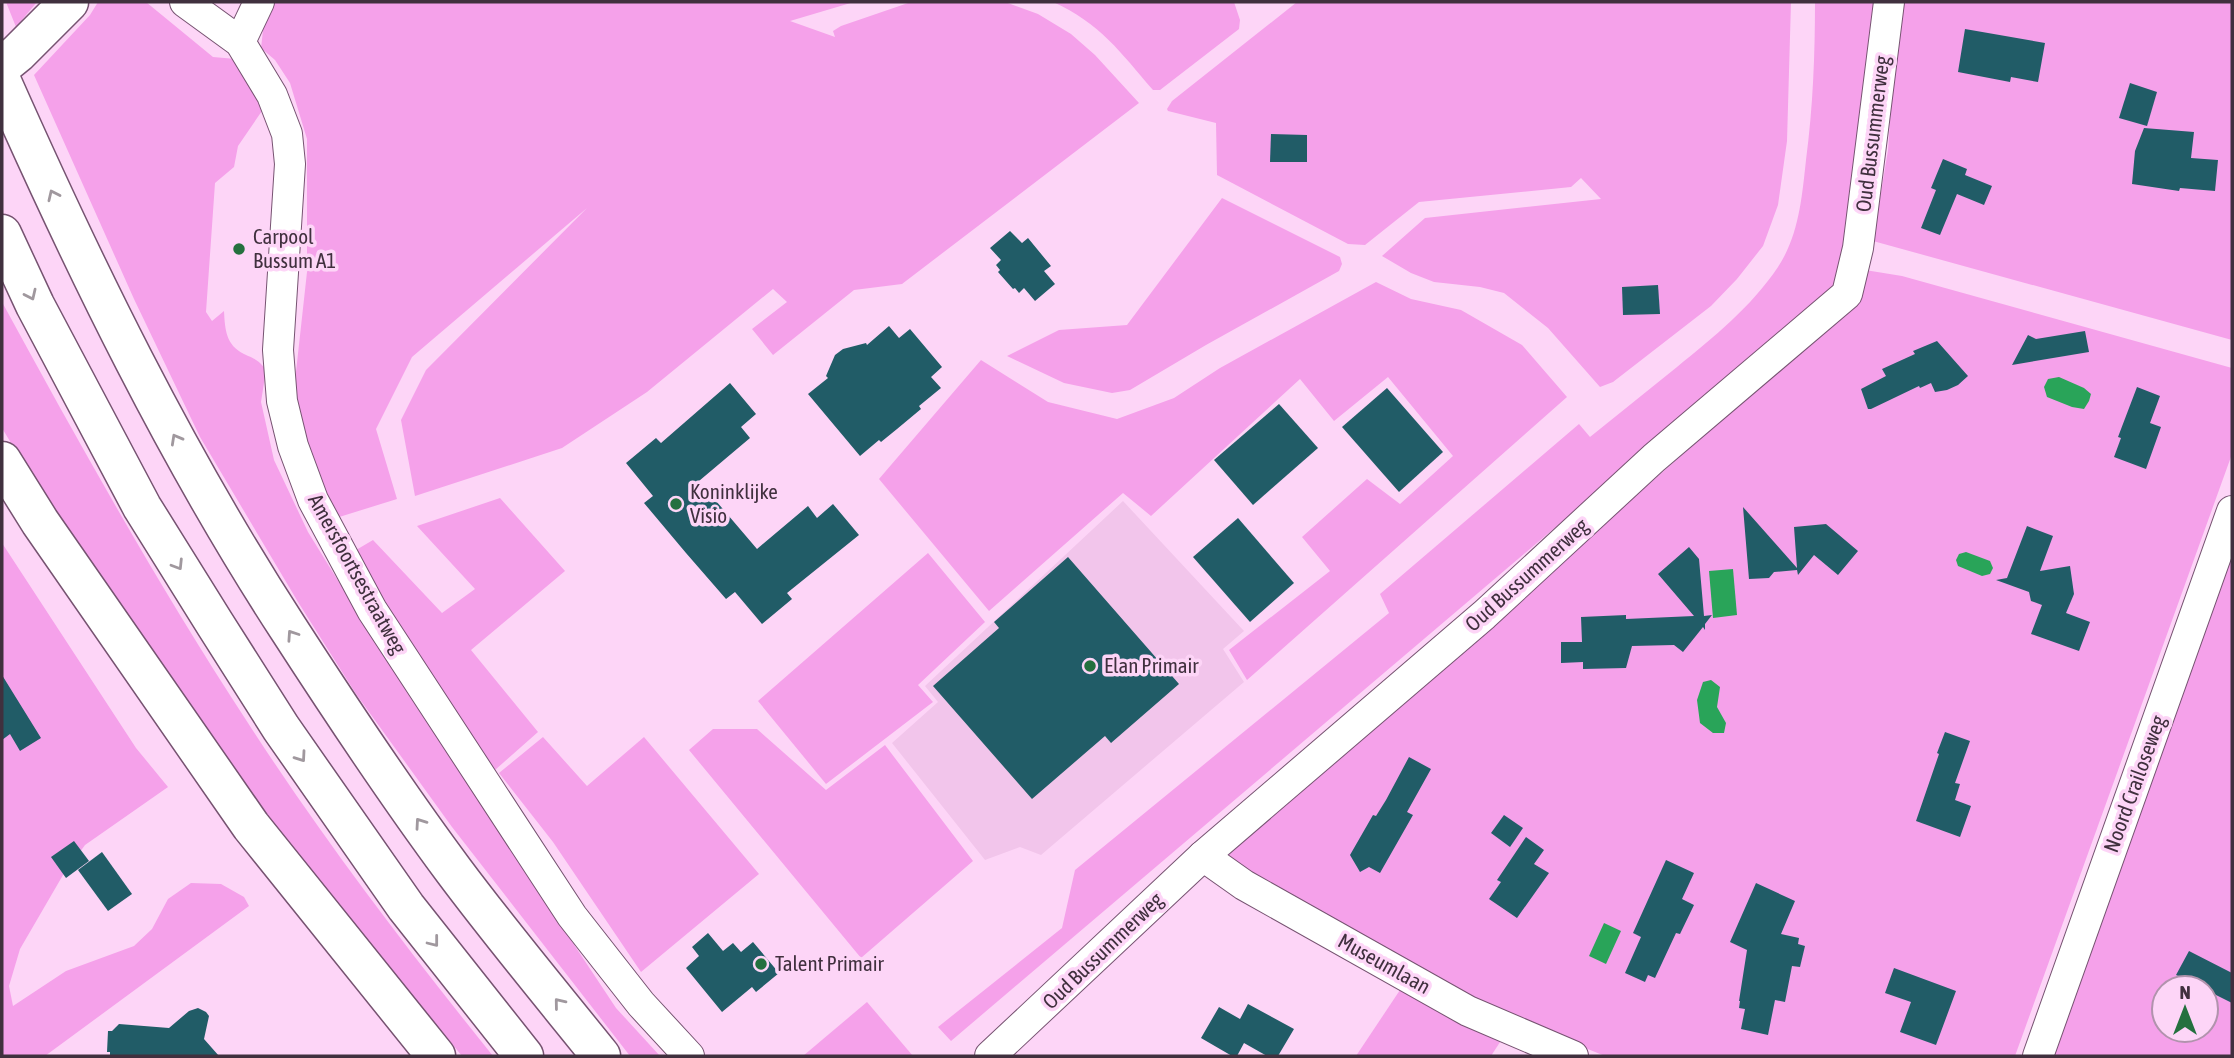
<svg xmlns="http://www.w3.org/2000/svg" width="2234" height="1058" font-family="'Asap Condensed',sans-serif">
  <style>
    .built { fill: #f2c5eb }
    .green { fill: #f5a1ea; fill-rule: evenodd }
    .water { fill: #29a459 }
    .building { fill: #215c67 }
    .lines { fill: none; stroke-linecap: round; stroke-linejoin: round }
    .street-casing { stroke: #765371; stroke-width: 32 }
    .primary-casing { stroke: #765371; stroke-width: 41 }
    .highway-casing { stroke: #765371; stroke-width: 41 }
    .street { stroke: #fff; stroke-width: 30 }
    .primary { stroke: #fff; stroke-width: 38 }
    .highway { stroke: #fff; stroke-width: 38 }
    .oneway { stroke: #a0989e }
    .poi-dot { fill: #24703e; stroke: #fdd5f7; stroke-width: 2.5 }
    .labels { text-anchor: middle; stroke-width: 7; stroke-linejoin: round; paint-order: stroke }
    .street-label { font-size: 21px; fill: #40303e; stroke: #fdd5f7 }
    .poi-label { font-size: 21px; fill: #40303e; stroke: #fdd5f7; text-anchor: start }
  </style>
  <rect width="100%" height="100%" fill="#fdd5f7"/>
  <path class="built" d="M1123,501L1244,631L1223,649L1244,682L1041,855L1020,847L985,860L892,743L938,702L925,686Z"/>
  <g class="green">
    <path d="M6,2H37L16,27Z"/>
    <path d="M98,2H146L213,57L236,59L264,108L238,146L234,167L215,183L206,312L212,321L224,311C225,330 226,345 244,354C255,359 259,360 266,370L261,402L274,460L308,532L408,694L616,1008L660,1056H630L452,827L356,694L298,602L200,437L134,299L34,75L90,15Z"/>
    <path d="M272,2H854L790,21L835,37L833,31L841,26L911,2H1005L1038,14L1071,34L1095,55L1139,103L902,284L854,290L773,355L752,329L787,302L773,289L647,392L562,448L415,496L401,420L426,370L587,208L412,357L376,429L397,499L336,518L313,477L293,399L307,272V139L290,83L275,60L261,48L264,22Z"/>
    <path d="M1053,2H1234L1240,20L1239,29L1160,90H1153C1121,53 1100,23 1053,2Z"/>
    <path d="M1297,2H1791L1787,141L1778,205L1763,246L1737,279L1711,306L1613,382L1600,387L1548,328L1504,293L1480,287L1434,282L1411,273L1382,256L1425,218L1601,199L1581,178L1571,187L1419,202L1365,245L1348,244L1217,175L1216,123L1168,111L1167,109L1172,101Z"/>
    <path d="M1815,2H1876L1838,287L951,1041L938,1027L1062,928L1075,870L1389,613L1380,594L1579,424L1590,437C1619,414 1648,390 1677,367C1714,337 1751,307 1778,267C1799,235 1802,197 1806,160C1813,107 1815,55 1815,2Z"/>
    <path d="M1898,2H2232V340L1873,241L1888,150Z"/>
    <path d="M1222,198L1340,257L1342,264L1339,271L1206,345L1130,390L1112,393L1064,383L1007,356L1059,330L1127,325Z"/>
    <path d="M1865,270L1902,276L2232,368V454L2015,1056H1605L1521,1022L1265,888L1220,861L1856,302Z"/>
    <path d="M1376,282L1411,299L1461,310L1522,345L1567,397L1247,680L1229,650L1330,571L1302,537L1367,479L1400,504L1453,456L1388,377L1334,421L1300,379L1151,516L1123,493L989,611L879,479L981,360L1048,402L1117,419L1174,398L1220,368Z"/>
    <path d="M2,302C80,445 159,587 248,723C323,839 407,949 493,1056H462L300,859L80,558L2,428Z"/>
    <path d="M500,498L565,571L471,650L538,732L495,770L351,553L373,540L442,613L475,589L417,526Z"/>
    <path d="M2,543L136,748L168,787L85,845L63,875L20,949L9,986L13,1006L66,971L134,946L152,929L168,899L191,883L221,884L244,897L249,906L45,1056H2Z"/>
    <path d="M2232,543V1056H2047ZM2164,988H2206V1030H2164Z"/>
    <path d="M928,553L985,622L918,685L933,702L826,784L758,701Z"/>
    <path d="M713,729H757L826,790L885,745L973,861L861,958L689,750Z"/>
    <path d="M543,737L587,786L644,737L759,874L641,972L553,842L499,773Z"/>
    <path d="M1400,990L1502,1039L1491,1056H1356Z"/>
    <path d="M867,1002L913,1056H803Z"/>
  </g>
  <g class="water">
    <path d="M2059,377L2084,388L2091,394L2089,401L2084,409L2072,407L2047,397L2044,387L2048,379Z"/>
    <path d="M1966,552L1990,561L1993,568L1990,574L1982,576L1958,566L1956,560L1959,554Z"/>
    <path d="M1733,569L1737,615L1713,618L1709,571Z"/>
    <path d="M1711,680L1720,687L1717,707L1726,723L1724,733H1713L1700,723L1697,700L1703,682Z"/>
    <path d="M1604,923L1621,931L1606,964L1589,956Z"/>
  </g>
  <g class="building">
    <path d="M1965,29L2045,43L2038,82L2011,77L2010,82L1958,72Z"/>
    <path d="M2130,83L2157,92L2147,126L2119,118Z"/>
    <path d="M2144,128L2194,132L2191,158L2218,160L2215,191L2180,188L2179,191L2132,184L2135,151Z"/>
    <path d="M1271,134L1307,135V162H1270Z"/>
    <path d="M1943,159L1967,169L1965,175L1992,186L1984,205L1957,194L1940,235L1921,228L1936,190L1931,188Z"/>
    <path d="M1010,231L1022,243L1028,238L1051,266L1044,271L1055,284L1035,301L1024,288L1019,293L1015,288L1013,289L998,272L1000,270L996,265L1001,260L990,248Z"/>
    <path d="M1658,285L1660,314L1623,315L1622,287Z"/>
    <path d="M889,326L899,338L910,329L942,367L931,377L941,388L919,406L921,409L897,429L881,442L879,440L860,456L808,394L828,378L826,376L835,355L843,349L866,343L867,345Z"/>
    <path d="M2085,331L2089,352L2012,365L2028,335L2036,339Z"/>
    <path d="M1937,341L1968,376L1958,385L1947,390L1935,392L1931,383L1920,388L1919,386L1871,409H1868L1861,389L1886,376L1882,369L1915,354L1913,351Z"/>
    <path d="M730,383L756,414L741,427L750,438L699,481L757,549L808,506L817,518L833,504L859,535L787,593L792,599L762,624L735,592L726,599L686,553L644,503L653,496L626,463L656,438L661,443Z"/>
    <path d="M2137,387L2160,396L2150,423L2161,427L2146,469L2114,457L2121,438L2118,437Z"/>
    <path d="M1387,388L1443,452L1399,492L1342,427Z"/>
    <path d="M1279,404L1318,448L1253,505L1214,460Z"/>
    <path d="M1743,507L1797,568L1794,527L1826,524L1858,551L1838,575L1814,555L1798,575L1797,570L1774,572L1769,578L1749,579Z"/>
    <path d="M1238,518L1294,583L1250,622L1193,557Z"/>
    <path d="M2027,526L2053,536L2040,571L2070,566L2074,594L2066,613L2090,622L2079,651L2031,634L2042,605L2031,601L2029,592L1996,580L2007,578Z"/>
    <path d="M1689,547L1699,559L1704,616L1712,615L1705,624V630L1703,627L1683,652L1674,645L1632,646L1626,668L1583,669V662L1561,663V642H1582L1581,617L1626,615V619L1694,616L1658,574Z"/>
    <path d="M1068,557L1179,684L1111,743L1105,736L1032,799L933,686L999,628L994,622Z"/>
    <path d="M2,675L41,738L20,751L10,734L2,740Z"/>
    <path d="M1945,732L1970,741L1955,783L1960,784L1955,800L1971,806L1960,837L1916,821L1939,754L1937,753Z"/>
    <path d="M1409,757L1431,769L1407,812L1413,815L1380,873L1369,867L1360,872L1350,855L1373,815L1376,816L1386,800Z"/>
    <path d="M1504,815L1523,828L1510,847L1491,833Z"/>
    <path d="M1526,837L1544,850L1534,864L1549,873L1517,918L1489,899L1501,882L1497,880Z"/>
    <path d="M74,841L89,861L66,878L51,857Z"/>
    <path d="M102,852L132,894L108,911L78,870Z"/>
    <path d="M1666,860L1694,873L1682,899L1694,905L1680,934L1676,933L1655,978L1648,975L1645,982L1625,973L1641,937L1633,933Z"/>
    <path d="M1756,883L1795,901L1781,934L1799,938L1798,944L1805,946L1800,967L1792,966L1785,1002L1775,1000L1768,1035L1741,1029L1745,1009L1739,1008L1740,1001H1739L1747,950L1730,942Z"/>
    <path d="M708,933L723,951L733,943L741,952L753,942L779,973L756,992L752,987L722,1012L686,968L699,956L692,947Z"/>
    <path d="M2189,951L2232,973V1003L2206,990V988L2176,975Z"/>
    <path d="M1894,968L1956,991L1936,1045L1900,1032L1911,1002L1885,993Z"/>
    <path d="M1248,1004L1294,1029L1278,1056H1267L1244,1043L1237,1056H1232L1201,1038L1219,1007L1240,1019Z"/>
    <path d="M198,1008L206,1012L209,1016L204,1039L219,1056H113L110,1055V1052H107L108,1031H112L119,1024L169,1028L189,1011Z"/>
  </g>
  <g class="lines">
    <g class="street-casing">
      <g id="street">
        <path d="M185,2L240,42L272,95L287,134L290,164L278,350L282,401L293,446L313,500L372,610L572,916L641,1004L689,1056"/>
        <path d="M240,42L259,2"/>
        <path d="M1203,856L1244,885L1468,1011L1573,1056"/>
        <path d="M990,1056L1203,856L1484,615L1654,458L1847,294L1858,248L1889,2"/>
        <path d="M2038,1056L2232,511"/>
      </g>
    </g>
    <g class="primary-casing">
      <g id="primary">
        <path d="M2,66L18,53L69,2"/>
        <path d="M2,461L40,522L251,826L436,1056"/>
      </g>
    </g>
    <g class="highway-casing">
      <g id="highway">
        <path d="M2,82C85,269 176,456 288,628C341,710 396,793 454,871C501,934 552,995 601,1056"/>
        <path d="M2,234L35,305L142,507L215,624L281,728L406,907L524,1056"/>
      </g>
    </g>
    <use href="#street" class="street"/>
    <use href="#primary" class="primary"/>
    <use href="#highway" class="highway"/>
  </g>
  <defs><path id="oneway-chevron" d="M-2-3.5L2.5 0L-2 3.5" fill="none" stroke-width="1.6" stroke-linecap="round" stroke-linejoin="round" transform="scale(1.75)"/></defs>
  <g class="oneway">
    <use href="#oneway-chevron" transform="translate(53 195) rotate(-115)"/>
    <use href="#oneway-chevron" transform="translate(31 295) rotate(65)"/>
    <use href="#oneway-chevron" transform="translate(176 439) rotate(-119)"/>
    <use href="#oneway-chevron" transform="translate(178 565) rotate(58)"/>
    <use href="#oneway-chevron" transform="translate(292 635) rotate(-124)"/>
    <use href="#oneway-chevron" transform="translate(301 757) rotate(55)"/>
    <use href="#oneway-chevron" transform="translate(420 823) rotate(-125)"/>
    <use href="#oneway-chevron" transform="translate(434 942) rotate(52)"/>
    <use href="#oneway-chevron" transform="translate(559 1003) rotate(-129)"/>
  </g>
  <g class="poi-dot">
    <circle cx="239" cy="249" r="7"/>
    <circle cx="676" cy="504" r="7"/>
    <circle cx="1090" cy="666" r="7"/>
    <circle cx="761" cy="964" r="7"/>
  </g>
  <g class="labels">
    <g class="street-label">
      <text transform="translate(1873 134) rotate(-83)" y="7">Oud Bussummerweg</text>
      <text transform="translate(357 574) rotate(61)" y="7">Amersfoortsestraatweg</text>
      <text transform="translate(1527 575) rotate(-42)" y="7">Oud Bussummerweg</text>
      <text transform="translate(2135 784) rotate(-70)" y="7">Noord Crailoseweg</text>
      <text transform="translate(1103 951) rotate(-44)" y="7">Oud Bussummerweg</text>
      <text transform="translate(1384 964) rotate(29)" y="7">Museumlaan</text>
    </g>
    <g class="poi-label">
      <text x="253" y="244">Carpool<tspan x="253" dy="24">Bussum A1</tspan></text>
      <text x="690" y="499">Koninklijke<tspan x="690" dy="24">Visio</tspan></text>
      <text x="1104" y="673">Elan Primair</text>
      <text x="775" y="971">Talent Primair</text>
    </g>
  </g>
  <rect width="2234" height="1058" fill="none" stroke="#40303e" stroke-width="7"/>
  <g transform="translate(2185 1009)"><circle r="33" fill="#fdd5f7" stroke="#b193ad" stroke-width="2"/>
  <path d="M0-5L12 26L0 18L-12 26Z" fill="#24703e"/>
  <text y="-10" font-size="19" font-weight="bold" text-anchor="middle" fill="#40303e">N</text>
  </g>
</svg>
